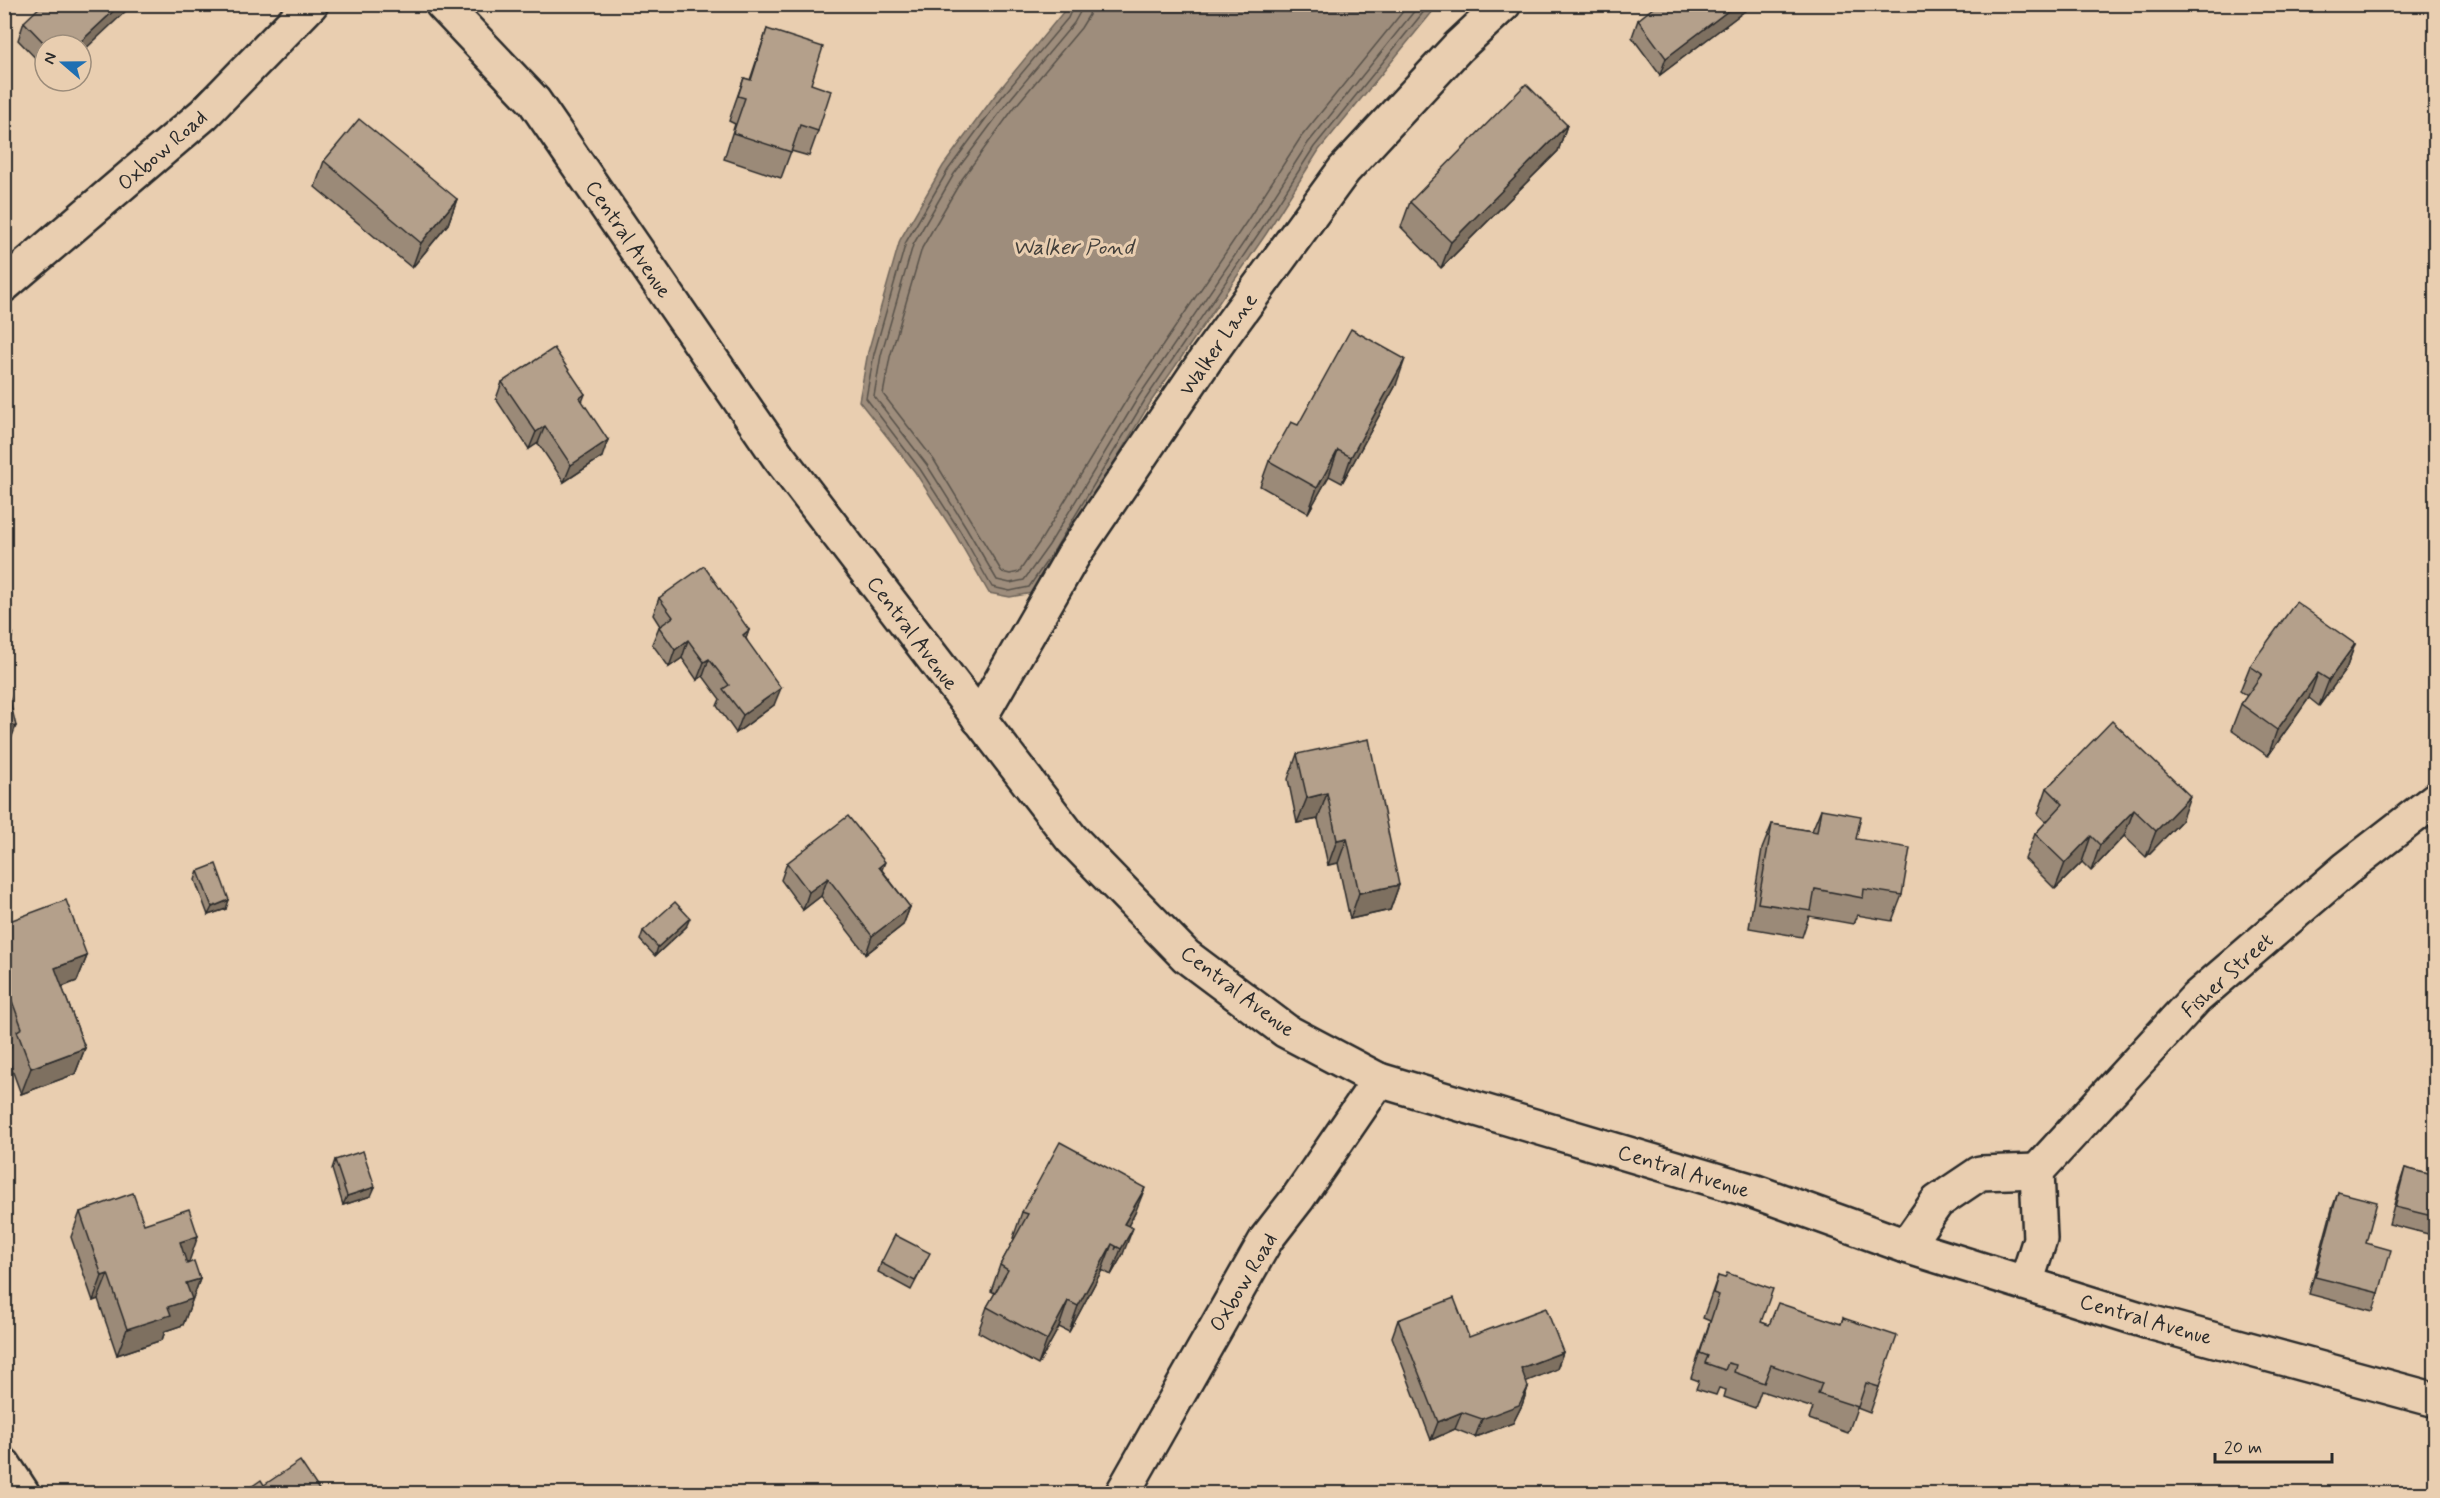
<svg xmlns="http://www.w3.org/2000/svg" width="2440" height="1498" font-family="Mynerve,sans-serif">
  <style>
    .water { fill: #9e8d7b; stroke: #70665b; stroke-width: 1.5 }
    .lines { fill: none; stroke-linecap: round; stroke-linejoin: round }
    .shore { stroke: #59524b; stroke-width: 1.5 }
    .minor-casing { stroke: #2b2b2b; stroke-width: 38 }
    .major-casing { stroke: #2b2b2b; stroke-width: 38 }
    .minor { stroke: #e9ceb0; stroke-width: 33 }
    .major { stroke: #e9ceb0; stroke-width: 33 }
    .wall { fill: #9b8a78; stroke: #2b2b2b; stroke-width: 1.5 }
    .shaded-wall { fill: #7e7061; stroke: #2b2b2b; stroke-width: 1.5 }
    .building { fill: #b4a08b; stroke: #2b2b2b; stroke-width: 1.5 }
    .labels { text-anchor: middle; stroke-width: 6; stroke-linejoin: round; paint-order: stroke }
    .street-label { font-size: 21px; fill: #2b2b2b; stroke: #e9ceb0 }
    .water-label { font-size: 22px; font-style: italic; fill: #423f3b; stroke: #e9ceb0 }
  </style>
  <rect width="100%" height="100%" fill="#e9ceb0"/>
  <filter id="ink" filterUnits="userSpaceOnUse"><feTurbulence type="fractalNoise" baseFrequency=".0167" numOctaves="2"/><feDisplacementMap in="SourceGraphic" scale="12" xChannelSelector="R" yChannelSelector="G"/><feConvolveMatrix kernelMatrix="1 2 1 2 8 2 1 2 1" color-interpolation-filters="sRGB"/></filter>
  <g filter="url(#ink)">
    <path class="water" d="M1069,5H1438L1319,150L1266,234L1150,403L1060,552L1032,593L1010,597L989,593L955,534L915,472L859,401L868,352L900,240L943,166L996,94Z"/>
    <g class="lines">
      <g class="shore">
        <path d="M1074,4L1068,18L1001,98L948,170L906,242L874,354L866,398L920,469L960,531L992,587L1010,591L1029,587L1055,549L1145,400L1261,230L1314,147L1430,4"/>
        <path d="M1082,4L1080,12L1074,23L1007,103L954,174L913,245L881,355L874,396L927,465L966,527L997,580L1010,583L1024,580L1049,545L1139,396L1255,226L1308,143L1420,4"/>
        <path d="M1091,4L1089,15L1081,28L1014,108L962,179L922,248L890,357L883,394L934,460L1002,572L1010,574L1019,572L1041,540L1132,391L1247,221L1301,137L1409,4"/>
      </g>
      <g class="minor-casing">
        <g id="minor">
          <path d="M4,285L204,114L311,4"/>
          <path d="M979,719L1074,554L1208,356L1344,170L1458,47L1504,4"/>
          <path d="M1906,1246L1937,1202L1980,1173L2037,1171"/>
          <path d="M2026,1283L2040,1239L2037,1171L2196,998L2347,868L2436,799"/>
          <path d="M4,1465L23,1494"/>
          <path d="M1122,1494L1267,1238L1298,1198L1379,1080"/>
        </g>
      </g>
      <g class="major-casing">
        <path id="major" d="M442,4L534,101L778,456L1071,838L1186,956L1286,1031L1379,1080L1753,1191L1906,1246L2149,1322L2436,1400"/>
      </g>
      <use href="#minor" class="minor"/>
      <use href="#major" class="major"/>
    </g>
    <g class="wall">
      <path d="M1754,4L1660,75L1632,37L1638,20Z"/>
      <path d="M128,9L81,45H45V68L18,40L24,22Z"/>
      <path d="M767,29L811,84L818,131L809,156L791,151L781,178L724,159L735,124L729,121L735,103L744,78L750,80Z"/>
      <path d="M1567,125L1558,151L1441,268L1401,227L1410,202Z"/>
      <path d="M324,161L457,199L448,224L412,268L315,187Z"/>
      <path d="M502,382L585,394L582,402L602,457L564,482L538,443L529,449L496,399Z"/>
      <path d="M1396,385L1342,483L1329,476L1308,513L1260,486L1269,461L1298,425Z"/>
      <path d="M659,598L749,630L746,638L774,705L736,733L717,706L720,699L703,676L697,680L682,658L669,667L652,644L659,627L660,626L653,615Z"/>
      <path d="M2355,644L2346,669L2319,706L2309,698L2268,756L2231,730L2241,704L2247,696L2240,691L2250,666Z"/>
      <path d="M1297,754L1399,885L1390,910L1350,919L1338,863L1328,865L1318,819L1297,823L1288,779Z"/>
      <path d="M2047,788L2181,821L2146,857L2124,836L2091,871L2082,862L2055,889L2025,859L2035,834L2046,822L2038,814Z"/>
      <path d="M1821,809L1856,839L1902,895L1892,921L1857,915L1853,924L1809,916L1802,937L1749,928L1762,849L1772,824L1812,831Z"/>
      <path d="M787,863L882,870L910,907L903,925L866,954L821,896L803,910L781,880Z"/>
      <path d="M198,871L226,909L208,915L195,880Z"/>
      <path d="M4,923L87,956L77,981L62,987L85,1048L75,1074L21,1094L7,1056L11,1047L4,1031Z"/>
      <path d="M686,927L655,956L640,940L643,931Z"/>
      <path d="M335,1160L371,1196L343,1205L332,1169Z"/>
      <path d="M2405,1168L2436,1176V1236L2389,1224L2399,1186Z"/>
      <path d="M2338,1192L2366,1243L2379,1293L2373,1311L2309,1294L2332,1209Z"/>
      <path d="M80,1212L144,1224L189,1262H187L200,1279L183,1325L165,1331L162,1340L117,1355L98,1299L93,1301L71,1237Z"/>
      <path d="M1022,1212L1135,1213L1128,1226L1123,1254L1111,1275L1102,1270L1069,1332L1059,1327L1038,1365L978,1332L987,1307L995,1293L991,1291L1000,1265L1015,1238H1013Z"/>
      <path d="M926,1261L911,1290L878,1272L881,1263Z"/>
      <path d="M1718,1276L1761,1322L1769,1325L1841,1324L1843,1318L1879,1387L1870,1413L1857,1408L1848,1433L1809,1419L1813,1408L1761,1391L1755,1408L1724,1397L1726,1390L1719,1388L1716,1395L1696,1389L1699,1381L1691,1378L1710,1321L1703,1318Z"/>
      <path d="M1398,1320L1469,1337L1563,1352L1557,1369L1526,1381L1528,1387L1522,1405L1513,1423L1475,1437L1455,1429L1431,1440L1392,1337Z"/>
    </g>
    <g class="shaded-wall">
      <path d="M121,4H130L128,9L81,53V45H77Z"/>
      <path d="M1737,4H1754L1660,75L1666,58Z"/>
      <path d="M1567,125L1558,151L1441,268L1451,242Z"/>
      <path d="M457,199L448,224L412,268L421,243Z"/>
      <path d="M1405,359L1396,385L1342,483L1351,457Z"/>
      <path d="M545,426L538,443L529,449L536,432Z"/>
      <path d="M608,440L602,457L564,482L571,465Z"/>
      <path d="M1338,450L1329,476L1308,513L1317,488Z"/>
      <path d="M749,630L743,647V635Z"/>
      <path d="M13,634L4,656V637Z"/>
      <path d="M688,640L682,658L669,667L675,650Z"/>
      <path d="M2355,644L2346,669L2319,706L2329,680Z"/>
      <path d="M709,659L703,676L697,680L704,662Z"/>
      <path d="M2318,673L2309,698L2268,756L2277,730Z"/>
      <path d="M781,688L774,705L736,733L743,715Z"/>
      <path d="M16,726L6,752H4V727Z"/>
      <path d="M1327,793L1318,819L1297,823L1307,798Z"/>
      <path d="M2190,796L2181,821L2146,857L2156,831Z"/>
      <path d="M2134,810L2124,836L2091,871L2100,845Z"/>
      <path d="M2091,836L2082,862L2055,889L2065,863Z"/>
      <path d="M1347,838L1338,863L1328,865L1337,840Z"/>
      <path d="M885,862L878,880L879,867Z"/>
      <path d="M828,878L821,896L803,910L809,892Z"/>
      <path d="M1399,885L1390,910L1350,919L1359,893Z"/>
      <path d="M229,900L226,909L208,915L212,907Z"/>
      <path d="M910,907L903,925L866,954L872,936Z"/>
      <path d="M690,918L686,927L655,956L658,947Z"/>
      <path d="M87,956L77,981L45,993L55,968Z"/>
      <path d="M85,1048L75,1074L21,1094L31,1068Z"/>
      <path d="M375,1187L371,1196L343,1205L347,1196Z"/>
      <path d="M1145,1188L1135,1213L1115,1250L1124,1224Z"/>
      <path d="M1133,1228L1123,1254L1111,1275L1121,1249Z"/>
      <path d="M198,1236L189,1262L171,1267L180,1242Z"/>
      <path d="M1112,1244L1102,1270L1069,1332L1078,1306Z"/>
      <path d="M108,1274L98,1299L93,1301L102,1276Z"/>
      <path d="M200,1279L183,1325L165,1331L162,1340L117,1355L127,1329L168,1307L186,1283Z"/>
      <path d="M1068,1301L1059,1327L1038,1365L1047,1340Z"/>
      <path d="M1563,1352L1557,1369L1515,1386L1521,1368Z"/>
      <path d="M1528,1387L1522,1405L1513,1423L1475,1437L1482,1419Z"/>
      <path d="M1462,1412L1455,1429L1431,1440L1438,1422Z"/>
    </g>
    <g class="building">
      <path d="M43,4H121L77,45H46L24,22Z"/>
      <path d="M1658,4H1737L1666,58L1638,20Z"/>
      <path d="M767,29L823,47L811,84L831,91L818,131L800,125L791,152L733,133L745,98L738,96L744,78L751,80Z"/>
      <path d="M1526,84L1567,125L1451,242L1410,202Z"/>
      <path d="M359,119L457,199L421,243L324,161Z"/>
      <path d="M1351,329L1405,359L1351,457L1338,450L1317,488L1269,461L1291,422L1298,425Z"/>
      <path d="M554,348L585,394L580,398L608,440L571,465L545,426L536,432L502,382Z"/>
      <path d="M704,566L749,630L743,635L781,688L743,715L723,689L729,685L709,659L704,662L688,640L675,650L659,627L673,617L659,598Z"/>
      <path d="M2296,602L2355,644L2329,680L2318,673L2277,730L2241,704L2262,674L2250,666Z"/>
      <path d="M4,613L13,634L4,637Z"/>
      <path d="M4,675L16,726L4,727Z"/>
      <path d="M2112,721L2190,796L2156,831L2134,810L2100,845L2091,836L2065,863L2035,834L2063,804L2047,788Z"/>
      <path d="M1369,739L1399,885L1359,893L1347,838L1337,840L1327,793L1307,798L1297,754Z"/>
      <path d="M1821,809L1861,816L1856,839L1910,848L1902,895L1864,889L1863,898L1815,889L1811,911L1758,903L1772,824L1817,832Z"/>
      <path d="M848,816L885,862L879,867L910,907L872,936L828,878L809,892L787,863Z"/>
      <path d="M216,864L229,900L212,907L198,871Z"/>
      <path d="M66,900L87,956L55,968L85,1048L31,1068L17,1031L22,1028L5,982H4V923Z"/>
      <path d="M675,902L690,918L658,947L643,931Z"/>
      <path d="M1060,1142L1145,1188L1124,1224L1133,1228L1121,1249L1112,1244L1078,1306L1068,1301L1047,1340L987,1307L1008,1270L1000,1265L1028,1214L1022,1212Z"/>
      <path d="M363,1151L375,1187L347,1196L335,1160Z"/>
      <path d="M2405,1168L2436,1176V1217L2395,1207Z"/>
      <path d="M2338,1192L2377,1202L2366,1243L2391,1250L2379,1293L2315,1277Z"/>
      <path d="M133,1193L144,1224L189,1209L198,1236L180,1242L187,1264L194,1261L200,1279L186,1283L192,1299L168,1307L171,1315L127,1329L108,1274L102,1276L80,1212Z"/>
      <path d="M895,1235L930,1253L915,1281L881,1263Z"/>
      <path d="M1727,1273L1773,1289L1761,1322L1769,1325L1778,1303L1841,1324L1843,1318L1897,1336L1879,1387L1866,1383L1858,1407L1818,1394L1822,1383L1771,1365L1764,1383L1734,1372L1736,1365L1728,1363L1725,1370L1705,1363L1708,1356L1700,1353L1719,1295L1713,1293L1718,1276L1725,1278Z"/>
      <path d="M1454,1298L1469,1337L1546,1308L1563,1352L1521,1368L1528,1387L1519,1405L1482,1419L1462,1412L1438,1422L1398,1320Z"/>
      <path d="M300,1461L322,1494H241L261,1480L264,1485Z"/>
    </g>
  </g>
  <g class="labels">
    <g class="street-label">
      <text transform="translate(162 150) rotate(-41)" y="7">Oxbow Road</text>
      <text transform="translate(629 239) rotate(56)" y="7">Central Avenue</text>
      <text transform="translate(1218 344) rotate(-55)" y="7">Walker Lane</text>
      <text transform="translate(913 633) rotate(53)" y="7">Central Avenue</text>
      <text transform="translate(2227 975) rotate(-42)" y="7">Fisher Street</text>
      <text transform="translate(1238 991) rotate(37)" y="7">Central Avenue</text>
      <text transform="translate(1684 1171) rotate(17)" y="7">Central Avenue</text>
      <text transform="translate(1243 1282) rotate(-59)" y="7">Oxbow Road</text>
      <text transform="translate(2146 1319) rotate(16)" y="7">Central Avenue</text>
    </g>
    <g class="water-label">
      <text x="1073" y="254">Walker Pond</text>
    </g>
  </g>
  <rect width="2440" height="1498" fill="none" stroke="#e9ceb0" stroke-width="24"/>
  <rect x="12" y="12" width="2416" height="1474" fill="none" stroke="#2b2b2b" stroke-width="2" filter="url(#ink)"/>
  <g transform="translate(63 63) rotate(290)"><circle r="28" fill="#e9ceb0" stroke="#9d8d7b" stroke-width="1.5"/>
  <path d="M0-4.5L10 22L0 15L-10 22Z" fill="#1f6fb2"/>
  <text y="-9" font-size="16" font-weight="bold" text-anchor="middle" fill="#2b2b2b">N</text>
  </g>
  <path d="M2215 1453v9h117v-9" fill="none" stroke="#2b2b2b" stroke-width="3"/>
  <text x="2224" y="1453" font-size="18" fill="#2b2b2b" stroke="#e9ceb0" stroke-width="4.5" paint-order="stroke">20 m</text>
</svg>
